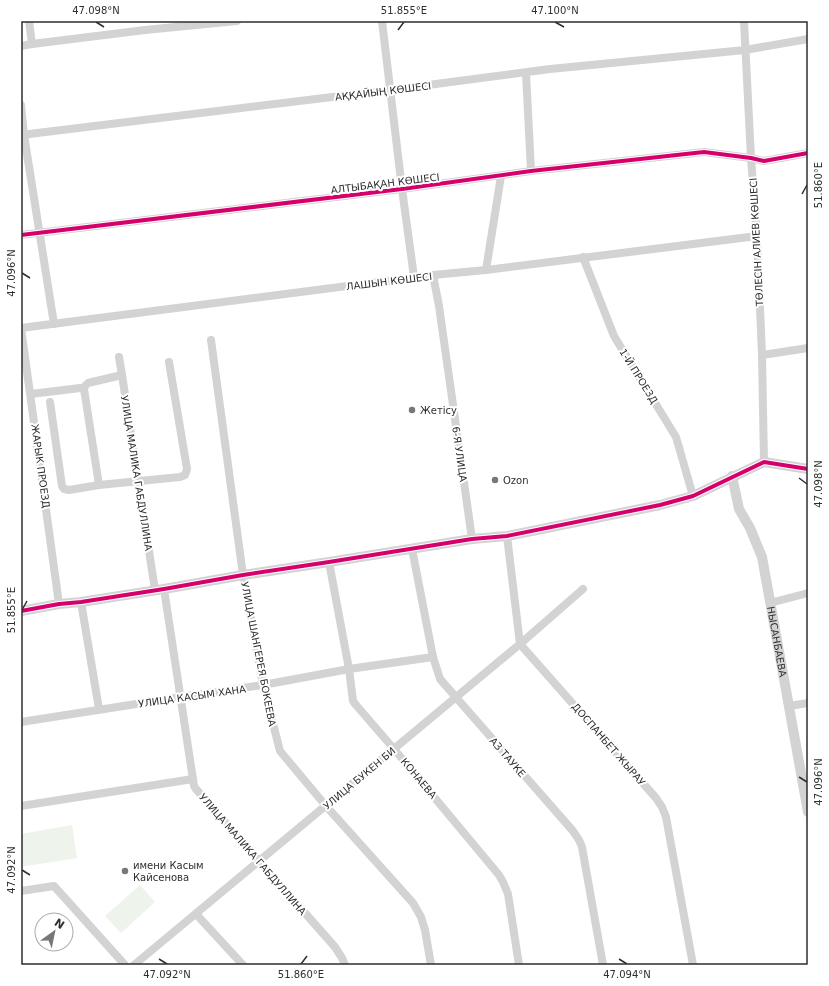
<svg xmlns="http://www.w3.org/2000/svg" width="829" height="986" font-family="'DejaVu Sans',sans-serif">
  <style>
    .green { fill: #eef4ec }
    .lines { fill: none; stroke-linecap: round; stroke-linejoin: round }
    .minor { stroke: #d3d3d3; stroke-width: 8 }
    .tertiary { stroke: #d3d3d3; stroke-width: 10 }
    .cycleway-casing { stroke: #fff; stroke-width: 6 }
    .cycleway { stroke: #d6006c; stroke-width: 4 }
    .ticks { fill: none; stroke: #2e2e2e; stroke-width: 1.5 }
    .poi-dot { fill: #777; stroke: #fff; stroke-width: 1.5 }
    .labels { text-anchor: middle; stroke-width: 4; stroke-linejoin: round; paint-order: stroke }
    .street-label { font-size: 10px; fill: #2e2e2e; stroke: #fff }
    .poi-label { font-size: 10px; fill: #2e2e2e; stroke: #fff; text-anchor: start }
    .neatline { fill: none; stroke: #2e2e2e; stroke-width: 1.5 }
    .ticks-label { font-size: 10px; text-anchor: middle; fill: #2e2e2e }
  </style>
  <rect width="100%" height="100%" fill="#fff"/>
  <g class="green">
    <path d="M72,825L77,858L21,867V834Z"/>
    <path d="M140,885L155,902L121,933L105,916Z"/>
  </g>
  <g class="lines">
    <g class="minor">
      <path d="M29,21L32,44"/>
      <path d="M382,21L402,189L414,277"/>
      <path d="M744,21L751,158L757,236L762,355L764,462"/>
      <path d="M21,46L32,44L145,30L237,21"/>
      <path d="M526,73L531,171"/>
      <path d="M21,105L24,135L54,324"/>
      <path d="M21,135L390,90L550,69L745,50L808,39"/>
      <path d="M21,235L402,189L531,171L704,152L751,158L764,161L808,153"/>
      <path d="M583,257L614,336L676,437L693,496"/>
      <path d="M486,270L501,176"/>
      <path d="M433,275L439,306L472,539"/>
      <path d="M21,328L433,275L486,270L757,236"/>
      <path d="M21,328L59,604"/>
      <path d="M211,340L243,575L263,685L279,747L280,751L326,806L413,903L421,917L425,930L431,965"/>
      <path d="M762,355L808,348"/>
      <path d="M119,357L122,375L155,590"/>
      <path d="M122,375L88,383L85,386L84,389L99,485L180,477L185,475L187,469L169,362"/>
      <path d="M31,394L80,388L84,389"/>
      <path d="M50,402L62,486L64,489L69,490L99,485"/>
      <path d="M507,536L520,644L656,798L662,807L666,817L693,965"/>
      <path d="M412,549L433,657L440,679L573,831L579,840L582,847L603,965"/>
      <path d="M329,562L349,669L353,701L356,705L394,749L499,875L503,882L508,894L519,965"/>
      <path d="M164,589L194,786L196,789L259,861L335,947L342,958L345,965"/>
      <path d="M81,602L99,709"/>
      <path d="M770,603L808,593"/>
      <path d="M789,706L808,703"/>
      <path d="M21,722L181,697L263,685L349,669L433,657"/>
      <path d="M21,806L193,779"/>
      <path d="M21,891L54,886L125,965"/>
      <path d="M196,914L243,965"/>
      <path d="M134,965L520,644L583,589"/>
    </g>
    <g class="tertiary">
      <path id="s1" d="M732,476L739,509L750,528L762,557L808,812"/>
      <path d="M21,611L59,604L81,602L164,589L243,575L329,562L472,539L507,536L660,505L693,496L764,462L808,469"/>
    </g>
    <g class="cycleway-casing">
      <g id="cycleway">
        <path d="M21,235L402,189L531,171L704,152L751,158L764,161L808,153"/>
        <path d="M21,611L59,604L81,602L164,589L243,575L329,562L472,539L507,536L660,505L693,496L764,462L808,469"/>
      </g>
    </g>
    <use href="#cycleway" class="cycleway"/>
  </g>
  <path class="ticks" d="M96,22L104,27M555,22L564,27M398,30L404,22M802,194L807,185M22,273L30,278M799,478L807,484M22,610L27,601M799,777L807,782M22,870L30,875M159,959L167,964M619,959L627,964M301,964L307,956"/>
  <g class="poi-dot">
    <circle cx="412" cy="410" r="4"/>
    <circle cx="495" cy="480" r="4"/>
    <circle cx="125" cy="871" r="4"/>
  </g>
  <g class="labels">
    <g class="street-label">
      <text transform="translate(383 91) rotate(-7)" y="4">АҚҚАЙЫҢ КӨШЕСІ</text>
      <text transform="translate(385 183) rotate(-7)" y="4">АЛТЫБАҚАН КӨШЕСІ</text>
      <text transform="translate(756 242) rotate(-93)" y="4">ТӨЛЕСІН АЛИЕВ КӨШЕСІ</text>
      <text transform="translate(389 281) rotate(-7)" y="4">ЛАШЫН КӨШЕСІ</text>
      <text transform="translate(639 376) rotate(58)" y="4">1-Й ПРОЕЗД</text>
      <text transform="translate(460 454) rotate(82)" y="4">6-Я УЛИЦА</text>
      <text transform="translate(41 466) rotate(82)" y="4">ЖАРЫК ПРОЕЗД</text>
      <text transform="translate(137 473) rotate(81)" y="4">УЛИЦА МАЛИКА ГАБДУЛЛИНА</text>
      <text dy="4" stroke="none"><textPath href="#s1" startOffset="173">НЫСАНБАЕВА</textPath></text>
      <text transform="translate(259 654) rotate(79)" y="4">УЛИЦА ШАНГЕРЕЯ БОКЕЕВА</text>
      <text transform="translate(192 696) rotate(-8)" y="4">УЛИЦА КАСЫМ ХАНА</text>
      <text transform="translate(609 744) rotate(49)" y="4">ДОСПАНБЕТ ЖЫРАУ</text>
      <text transform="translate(508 757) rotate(49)" y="4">АЗ ТАУКЕ</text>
      <text transform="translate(359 778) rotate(-40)" y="4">УЛИЦА БУКЕН БИ</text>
      <text transform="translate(419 778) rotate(50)" y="4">КОНАЕВА</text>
      <text transform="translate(253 854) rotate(49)" y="4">УЛИЦА МАЛИКА ГАБДУЛЛИНА</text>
    </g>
    <g class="poi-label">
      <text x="420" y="414">Жетісу</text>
      <text x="503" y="484">Ozon</text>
      <text x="133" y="869">имени Касым<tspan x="133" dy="12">Кайсенова</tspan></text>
    </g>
  </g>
  <rect width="829" height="986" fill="none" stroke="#ffffff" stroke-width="44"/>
  <g transform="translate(54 932) rotate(33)"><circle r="19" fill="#ffffff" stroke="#ababab"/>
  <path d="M0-3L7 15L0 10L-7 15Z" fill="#777777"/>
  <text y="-6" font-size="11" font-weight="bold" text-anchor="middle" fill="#2e2e2e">N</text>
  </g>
  <rect x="22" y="22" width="785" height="942" class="neatline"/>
  <g class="ticks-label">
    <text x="96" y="14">47.098°N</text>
    <text x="404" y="14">51.855°E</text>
    <text x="555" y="14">47.100°N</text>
    <text transform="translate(818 185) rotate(-90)" y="4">51.860°E</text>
    <text transform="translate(11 273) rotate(-90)" y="4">47.096°N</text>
    <text transform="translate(818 484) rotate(-90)" y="4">47.098°N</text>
    <text transform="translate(11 610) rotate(-90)" y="4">51.855°E</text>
    <text transform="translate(818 782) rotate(-90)" y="4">47.096°N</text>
    <text transform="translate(11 870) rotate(-90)" y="4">47.092°N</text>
    <text x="167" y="978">47.092°N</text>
    <text x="301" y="978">51.860°E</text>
    <text x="627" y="978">47.094°N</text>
  </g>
</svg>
